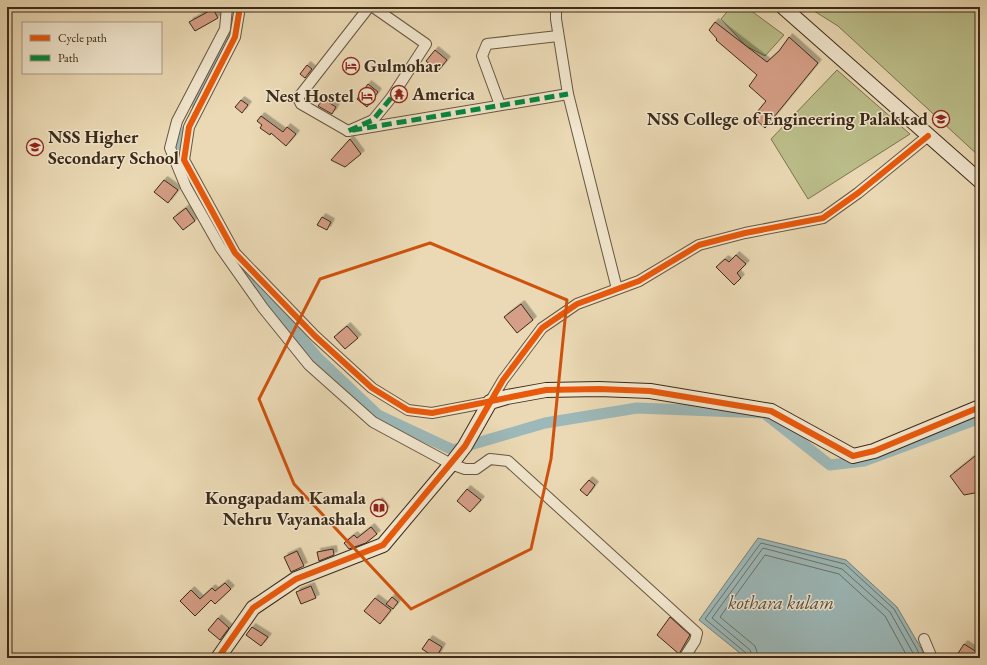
<svg xmlns="http://www.w3.org/2000/svg" width="987" height="665" font-family="'EB Garamond',serif">
  <style>
    .green { fill: #bbbe8a; stroke: #7c7451 }
    .water { fill: #9cb8b8; stroke: #767f78 }
    .lines { fill: none; stroke-linecap: round; stroke-linejoin: round }
    .shore { stroke: #6c7168; stroke-width: 1 }
    .canal { stroke: #9cb8b8; stroke-width: 11 }
    .building { fill: #d59e86; stroke: #3c2a18; filter: url(#shadow) }
    .street-casing { stroke: #68563f; stroke-width: 12 }
    .secondary-casing { stroke: #3c2a18; stroke-width: 16 }
    .street { stroke: #f1e6ce; stroke-width: 10 }
    .secondary { stroke: #f1e6ce; stroke-width: 14 }
    .quiet { stroke: #00873e; stroke-width: 5; stroke-dasharray: 10 5; stroke-linecap: butt }
    .cycleway-casing { stroke: #f1e6ce; stroke-width: 8 }
    .cycleway { stroke: #e8590c; stroke-width: 6 }
    .marked { fill: none; stroke: #ce520e; stroke-width: 3; stroke-linejoin: round }
    .labels { text-anchor: middle; stroke-width: 3; stroke-linejoin: round; paint-order: stroke }
    .poi-label { font-size: 18px; font-weight: bold; fill: #3c2a18; stroke: #f1e6ce; text-anchor: start }
    .water-label { font-size: 19px; font-style: italic; fill: #544e40; stroke: #f1e6ce }
  </style>
  <defs>
    <filter id="shadow"><feDropShadow dx="3.5" dy="-3.5" stdDeviation="0" flood-color="#0004"/></filter>
  </defs>
  <rect width="100%" height="100%" fill="#ead9b4"/>
  <filter id="stains"><feTurbulence type="fractalNoise" baseFrequency=".005" numOctaves="4"/><feColorMatrix values="0 0 0 0 .2 0 0 0 0 .09 0 0 0 0 .02 0 0 0 .5 -.17"/></filter>
  <radialGradient id="worn" r=".72"><stop offset=".6" stop-color="#630" stop-opacity="0"/><stop offset="1" stop-color="#630" stop-opacity=".3"/></radialGradient>
  <g class="green">
    <path d="M731,7H746L784,35L765,56L746,46L721,19Z"/>
    <path d="M820,7H980V157L838,26L814,11Z"/>
    <path d="M837,70L910,134L808,199L771,139Z"/>
  </g>
  <path class="water" d="M758,538L846,560L897,607L922,650L923,658H746L699,620Z"/>
  <g class="lines">
    <g class="shore">
      <path d="M748,658L746,653L705,619L761,543L845,564L894,609L918,651L919,658"/>
      <path d="M753,658L750,650L712,618L763,548L842,569L890,612L913,653L914,658"/>
      <path d="M759,658L755,646L720,617L765,555L839,574L885,616L908,658"/>
    </g>
    <g class="canal">
      <path d="M197,105L206,80L231,31L233,7"/>
      <path d="M182,166L178,154L187,130"/>
      <path d="M192,189L216,227"/>
      <path d="M233,254L243,270L318,358L378,415L453,450L545,423L637,408L764,413L830,465L864,461L980,418"/>
    </g>
  </g>
  <g class="building">
    <path d="M213,9L218,18L195,31L189,22Z"/>
    <path d="M715,22L767,62L779,51L789,37L818,63L765,128L753,117L766,101L749,86L757,75L716,40L717,39L709,30Z"/>
    <path d="M435,50L447,60L438,71L426,61Z"/>
    <path d="M307,65L312,69L305,78L300,74Z"/>
    <path d="M368,84L378,92L367,107L357,99Z"/>
    <path d="M323,99L336,107L332,114L318,106Z"/>
    <path d="M241,100L248,105L242,113L235,107Z"/>
    <path d="M261,116L283,132L287,127L296,134L286,146L271,133L270,135L260,128L262,125L257,121Z"/>
    <path d="M350,139L361,154L345,167L331,160Z"/>
    <path d="M164,180L178,190L168,203L154,192Z"/>
    <path d="M186,208L195,221L183,230L173,218Z"/>
    <path d="M322,217L331,222L327,230L317,225Z"/>
    <path d="M736,255L746,264L737,273L741,278L734,285L716,267L725,259L729,262Z"/>
    <path d="M521,304L533,320L517,333L504,317Z"/>
    <path d="M347,326L358,338L345,349L334,337Z"/>
    <path d="M980,452V492L964,495L950,476Z"/>
    <path d="M589,480L595,485L587,496L580,490Z"/>
    <path d="M467,489L481,500L470,512L457,501Z"/>
    <path d="M379,501L386,510L379,516L372,507Z"/>
    <path d="M371,527L377,534L366,543L349,549L344,543L354,535L357,538Z"/>
    <path d="M333,549L334,555L319,561L317,552Z"/>
    <path d="M297,551L304,566L291,572L284,557Z"/>
    <path d="M225,583L231,589L215,604L211,600L195,616L180,601L191,590L200,599L212,588L215,591Z"/>
    <path d="M311,586L316,598L301,604L296,592Z"/>
    <path d="M392,597L398,602L393,609L386,604Z"/>
    <path d="M375,598L391,610L380,624L364,611Z"/>
    <path d="M670,617L690,635L679,654L657,635Z"/>
    <path d="M218,618L229,628L220,640L208,630Z"/>
    <path d="M252,627L268,637L261,646L246,635Z"/>
    <path d="M429,639L442,647L436,658L422,649Z"/>
    <path d="M964,644L980,654V658H955Z"/>
  </g>
  <g class="lines">
    <g class="street-casing">
      <g id="street">
        <path d="M227,7L225,29L177,121L170,148L186,187L220,247L263,308L309,365L373,422L451,464L465,469H476L490,459L508,461L697,633L695,641L684,658"/>
        <path d="M240,7L235,37L189,127L184,160L235,253L315,336L372,388L408,410L432,413L490,402L503,380L542,328L577,304L639,281L699,245L745,233L823,218L858,193L928,136"/>
        <path d="M373,7L426,44L391,98L373,120L348,131L568,94"/>
        <path d="M556,7V19L568,94L617,289"/>
        <path d="M500,105L482,56L487,44L558,36"/>
        <path d="M348,131L301,104L298,98L369,7"/>
        <path d="M924,639L932,658"/>
      </g>
    </g>
    <g class="secondary-casing">
      <g id="secondary">
        <path d="M783,7L980,181"/>
        <path d="M218,658L253,608L296,579L383,545L452,463L465,446L490,402L507,397L546,390L599,389L650,391L771,411L853,456L874,451L980,407"/>
      </g>
    </g>
    <use href="#street" class="street"/>
    <use href="#secondary" class="secondary"/>
    <path class="quiet" d="M391,98L373,120L348,131L568,94"/>
    <g class="cycleway-casing">
      <g id="cycleway">
        <path d="M240,7L235,37L189,127L184,160L235,253L315,336L372,388L408,410L432,413L546,390L599,389L650,391L771,411L853,456L874,451L980,407"/>
        <path d="M218,658L253,608L296,579L383,545L465,446L503,380L542,328L577,304L639,281L699,245L745,233L823,218L858,193L928,136"/>
      </g>
    </g>
    <use href="#cycleway" class="cycleway"/>
  </g>
  <path class="marked" d="M430,243L567,300L551,459L531,549L411,609L294,484L259,399L320,279Z"/>
  <defs>
    <g id="hotel-ring" transform="scale(0.9)"><circle r="9.5" fill="#f1e6ce" stroke="#8f2418" stroke-width="1.5"/><path d="M-6-4.5h1.5V1H6V5H4.5V3h-9V5H-6ZM-4 0a1.8 1.8 0 1 1 3.6 0ZM.5 0V-2.5h3Q6-2.5 6 0Z" fill="#8f2418"/></g>
    <g id="temple-ring" transform="scale(0.9)"><circle r="9.5" fill="#f1e6ce" stroke="#8f2418" stroke-width="1.5"/><path d="M0-6L5-2H3V0L6.5 2.5H4V6H1.5V3h-3V6H-4V2.5H-6.5L-3 0V-2H-5Z" fill="#8f2418"/></g>
    <g id="university-ring" transform="scale(0.9)"><circle r="9.5" fill="#f1e6ce" stroke="#8f2418" stroke-width="1.5"/><path d="M0-5L7-2L0 1L-7-2ZM-4 1L0 2.5L4 1V4Q0 6-4 4Z" fill="#8f2418"/></g>
    <g id="school-ring" transform="scale(0.9)"><circle r="9.5" fill="#f1e6ce" stroke="#8f2418" stroke-width="1.5"/><path d="M0-5L7-2L0 1L-7-2ZM-4 1L0 2.5L4 1V4Q0 6-4 4Z" fill="#8f2418"/></g>
    <g id="library-ring" transform="scale(0.9)"><circle r="9.5" fill="#f1e6ce" stroke="#8f2418" stroke-width="1.5"/><path d="M-6-4Q-3-5.5-.7-3.5V5Q-3 3-6 4ZM6-4Q3-5.5 .7-3.5V5Q3 3 6 4Z" fill="#8f2418"/></g>
  </defs>
  <g fill-rule="evenodd">
    <use href="#hotel-ring" x="351" y="66"/>
    <use href="#temple-ring" x="399" y="94"/>
    <use href="#hotel-ring" x="367" y="96"/>
    <use href="#university-ring" x="941" y="119"/>
    <use href="#school-ring" x="35" y="147"/>
    <use href="#library-ring" x="379" y="508"/>
  </g>
  <g class="labels">
    <g class="poi-label">
      <text x="364" y="72">Gulmohar</text>
      <text x="412" y="100">America</text>
      <text x="354" y="102" text-anchor="end">Nest Hostel</text>
      <text x="928" y="125" text-anchor="end">NSS College of Engineering Palakkad</text>
      <text x="48" y="143">NSS Higher<tspan x="48" dy="21">Secondary School</tspan></text>
      <text x="366" y="504" text-anchor="end">Kongapadam Kamala<tspan x="366" dy="21">Nehru Vayanashala</tspan></text>
    </g>
    <g class="water-label">
      <text x="781" y="609">kothara kulam</text>
    </g>
  </g>
  <rect width="987" height="665" fill="none" stroke="#ead9b4" stroke-width="24"/>
  <rect x="8" y="8" width="971" height="649" fill="none" stroke="#3c2a18" stroke-width="2"/>
  <rect x="12" y="12" width="963" height="641" fill="none" stroke="#3c2a18"/>
  <rect x="22" y="22" width="140" height="52" fill="#f1e6ce" stroke="#a99b85"/>
  <rect x="30" y="35" width="20" height="6" fill="#e8590c" stroke="#a99b85"/>
  <text x="58" y="42" font-size="12" fill="#3c2a18">Cycle path</text>
  <rect x="30" y="55" width="20" height="6" fill="#00873e" stroke="#a99b85"/>
  <text x="58" y="62" font-size="12" fill="#3c2a18">Path</text>
  <rect width="100%" height="100%" filter="url(#stains)"/>
  <rect width="100%" height="100%" fill="url(#worn)"/>
</svg>
